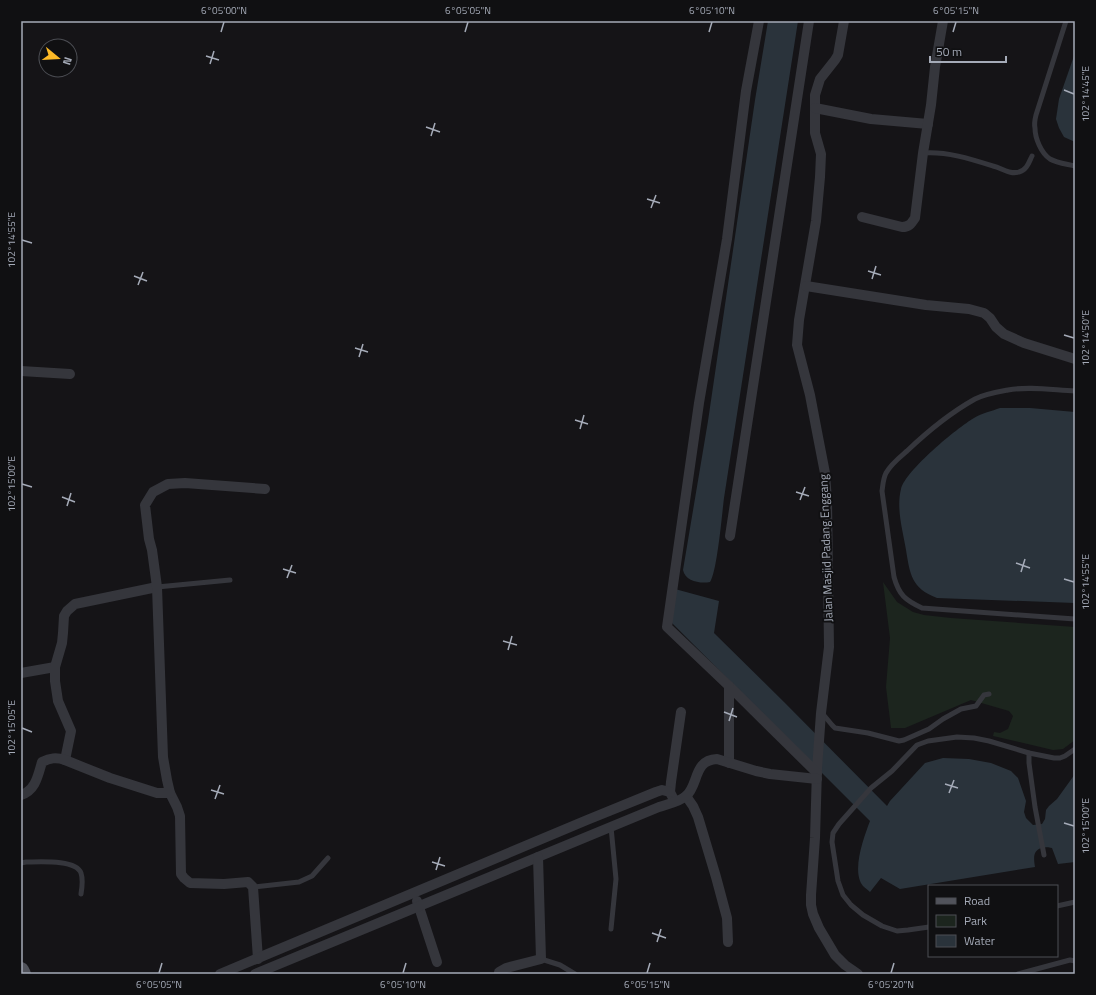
<svg xmlns="http://www.w3.org/2000/svg" width="1096" height="995" font-family="'Titillium Web',sans-serif">
  <style>
    .green { fill: #1c251e }
    .water { fill: #2a333b }
    .lines { fill: none; stroke-linecap: round; stroke-linejoin: round }
    .lane { stroke: #35363c; stroke-width: 5 }
    .street { stroke: #35363c; stroke-width: 10 }
    .primary { stroke: #51535b; stroke-width: 16 }
    .ticks { fill: none; stroke: #a5abb8; stroke-width: 1.5 }
    .labels { text-anchor: middle; stroke-width: 4; stroke-linejoin: round; paint-order: stroke }
    .street-label { font-size: 12px; fill: #a5abb8; stroke: #101012 }
    .neatline { fill: none; stroke: #a5abb8; stroke-width: 1.5 }
    .ticks-label { font-size: 10px; text-anchor: middle; fill: #a5abb8 }
  </style>
  <rect width="100%" height="100%" fill="#151417"/>
  <path class="green" d="M883,582L897,602L913,612L924,615L951,618L1075,627V740L1063,749L1053,750L993,736L994,732L1000,733L1008,729L1013,716L1009,711L971,700L905,728H891L886,687L890,638Z"/>
  <g class="water">
    <path d="M768,21H798L724,498C722,514 717,572 710,582C700,584 685,581 683,570L708,421L755,100Z"/>
    <path d="M1075,53V142L1064,137L1059,128L1056,119L1059,99Z"/>
    <path d="M1000,408H1030L1075,412V603L937,598C911,588 910,574 906,550C903,531 896,509 901,489C906,470 957,428 974,418C982,413 992,411 1000,408Z"/>
    <path d="M675,589L719,601L714,633L784,702L887,806L890,801L925,763L943,758L969,759L991,763L1011,771L1018,778L1026,801L1024,812L1026,818L1033,825L1042,824L1045,819L1046,810L1049,806L1057,799L1075,774V862L1058,864L1052,848C1048,847 1046,847 1042,848C1032,850 1034,860 1035,867L900,889L881,878L870,892C868,890 865,888 863,886C851,871 864,837 870,821L670,621Z"/>
  </g>
  <g class="lines">
    <g class="lane">
      <path d="M1066,21L1036,115C1035,119 1034,124 1035,128C1035,138 1041,153 1050,159C1057,163 1067,164 1075,166"/>
      <path d="M923,153C946,151 971,159 993,166C1002,168 1010,175 1019,172C1027,170 1029,162 1032,156"/>
      <path d="M1075,391C1053,390 1029,386 1008,390C997,392 985,394 975,399C950,413 928,431 907,451C900,457 891,464 886,473C883,479 883,485 882,491L894,577C899,595 905,600 922,608L1075,619"/>
      <path d="M157,587L230,580"/>
      <path d="M822,713L832,725L835,728L868,733L899,741L904,740L929,729L943,719L961,709L976,706L984,695L989,694"/>
      <path d="M1029,753V763L1035,807L1044,855"/>
      <path d="M611,827L616,879L611,929"/>
      <path d="M21,863L26,862C38,862 76,859 81,873C83,879 82,888 81,894"/>
      <path d="M253,887L299,882L312,876L328,858"/>
      <path d="M1057,906L1075,902"/>
      <path d="M929,927L908,930L897,931L882,926L863,915L851,905L843,895L838,881L832,842L833,833L839,824L871,788L892,771L917,745L928,741L957,737L974,738L989,741L1029,753L1054,758H1060L1065,756L1075,749"/>
      <path d="M541,959L560,965L575,974"/>
      <path d="M1018,974L1070,960L1075,961"/>
    </g>
    <g class="street">
      <path d="M844,21L838,55L835,60L820,79L815,95V133L821,154L820,177L816,221L799,320L797,345L810,395L818,437L825,473L827,501L829,647L821,713L817,769L815,838L811,895V905L813,914L819,928L835,955L845,965L858,974"/>
      <path d="M815,108L871,119L928,124"/>
      <path d="M862,217L902,227C909,227 911,224 915,218L923,153L931,105L935,67L943,21"/>
      <path d="M806,286L926,305L969,309L984,313L990,318L996,327L1004,334L1024,343L1075,359"/>
      <path d="M21,371L70,374"/>
      <path d="M730,536L809,21"/>
      <path d="M21,673L55,667"/>
      <path d="M729,686L817,773"/>
      <path d="M65,760L71,731L58,701L55,681V667L62,643L63,633L64,616L67,611L75,604L157,587"/>
      <path d="M729,763V686L667,627L699,403L727,239L746,91L759,21"/>
      <path d="M170,793L177,807L180,816L181,874L184,878L190,883L224,884L248,882L253,887L258,959"/>
      <path d="M21,795C36,790 38,775 42,762C50,758 56,757 65,760L110,778L157,793H170L167,780L163,757L157,587L152,550L149,539L145,505L153,492L168,484L185,483L265,489"/>
      <path d="M686,796L693,806L698,817L716,877L727,918L728,942"/>
      <path d="M673,798L670,792L671,782L681,712"/>
      <path d="M417,901L437,962"/>
      <path d="M220,974L587,820L656,792L662,790L670,792"/>
      <path d="M255,974L659,807C668,804 679,802 686,796C699,785 693,760 717,759L756,771L770,774L817,779"/>
      <path d="M499,974V972L506,968L541,959L538,857"/>
    </g>
    <path class="primary" d="M21,970L23,974"/>
  </g>
  <path class="ticks" d="M221,32L224,22M465,32L468,22M709,32L712,22M953,32L956,22M206,56L219,60M210,64L214,51M1064,90L1074,94M426,127L440,132M431,136L435,123M647,199L660,203M651,208L656,195M22,240L32,243M868,271L881,275M134,276L147,281M872,279L876,266M138,285L143,272M1064,335L1074,338M355,348L368,352M359,357L363,344M575,420L588,424M580,429L584,415M22,484L32,487M796,492L809,496M62,497L75,502M800,500L805,487M67,506L71,493M1016,563L1030,568M283,569L296,573M1021,572L1025,559M287,578L292,565M1064,579L1074,582M503,641L517,645M508,650L512,636M724,712L737,717M729,721L733,708M22,728L32,732M945,784L958,788M211,790L224,794M949,793L954,780M215,799L220,785M1064,823L1074,826M432,862L445,866M436,870L440,857M652,933L666,938M657,942L661,929M159,973L162,963M403,973L406,963M647,973L650,963M891,973L894,963"/>
  <g class="labels">
    <g class="street-label">
      <text transform="translate(826 548) rotate(-92)" y="4">Jalan Masjid Padang Enggang</text>
    </g>
  </g>
  <rect width="1096" height="995" fill="none" stroke="#101012" stroke-width="44"/>
  <rect x="928" y="885" width="130" height="72" fill="#101012" stroke="#4c4e54"/>
  <rect x="936" y="898" width="20" height="6" fill="#51535b" stroke="#4c4e54"/>
  <text x="964" y="905" font-size="12" fill="#a5abb8">Road</text>
  <rect x="936" y="915" width="20" height="12" fill="#1c251e" stroke="#4c4e54"/>
  <text x="964" y="925" font-size="12" fill="#a5abb8">Park</text>
  <rect x="936" y="935" width="20" height="12" fill="#2a333b" stroke="#4c4e54"/>
  <text x="964" y="945" font-size="12" fill="#a5abb8">Water</text>
  <g transform="translate(58 58) rotate(108)"><circle r="19" fill="#101012" stroke="#4c4e54"/>
  <path d="M0-3L7 15L0 10L-7 15Z" fill="#fdba27"/>
  <text y="-6" font-size="11" font-weight="bold" text-anchor="middle" fill="#a5abb8">N</text>
  </g>
  <path d="M930 56v6h76v-6" fill="none" stroke="#a5abb8" stroke-width="2"/>
  <text x="936" y="56" font-size="12" fill="#a5abb8" stroke="#101012" stroke-width="3" paint-order="stroke">50 m</text>
  <rect x="22" y="22" width="1052" height="951" class="neatline"/>
  <g class="ticks-label">
    <text x="224" y="14">6°05'00"N</text>
    <text x="468" y="14">6°05'05"N</text>
    <text x="712" y="14">6°05'10"N</text>
    <text x="956" y="14">6°05'15"N</text>
    <text transform="translate(1085 94) rotate(-90)" y="4">102°14'45"E</text>
    <text transform="translate(11 240) rotate(-90)" y="4">102°14'55"E</text>
    <text transform="translate(1085 338) rotate(-90)" y="4">102°14'50"E</text>
    <text transform="translate(11 484) rotate(-90)" y="4">102°15'00"E</text>
    <text transform="translate(1085 582) rotate(-90)" y="4">102°14'55"E</text>
    <text transform="translate(11 728) rotate(-90)" y="4">102°15'05"E</text>
    <text transform="translate(1085 826) rotate(-90)" y="4">102°15'00"E</text>
    <text x="159" y="988">6°05'05"N</text>
    <text x="403" y="988">6°05'10"N</text>
    <text x="647" y="988">6°05'15"N</text>
    <text x="891" y="988">6°05'20"N</text>
  </g>
</svg>
